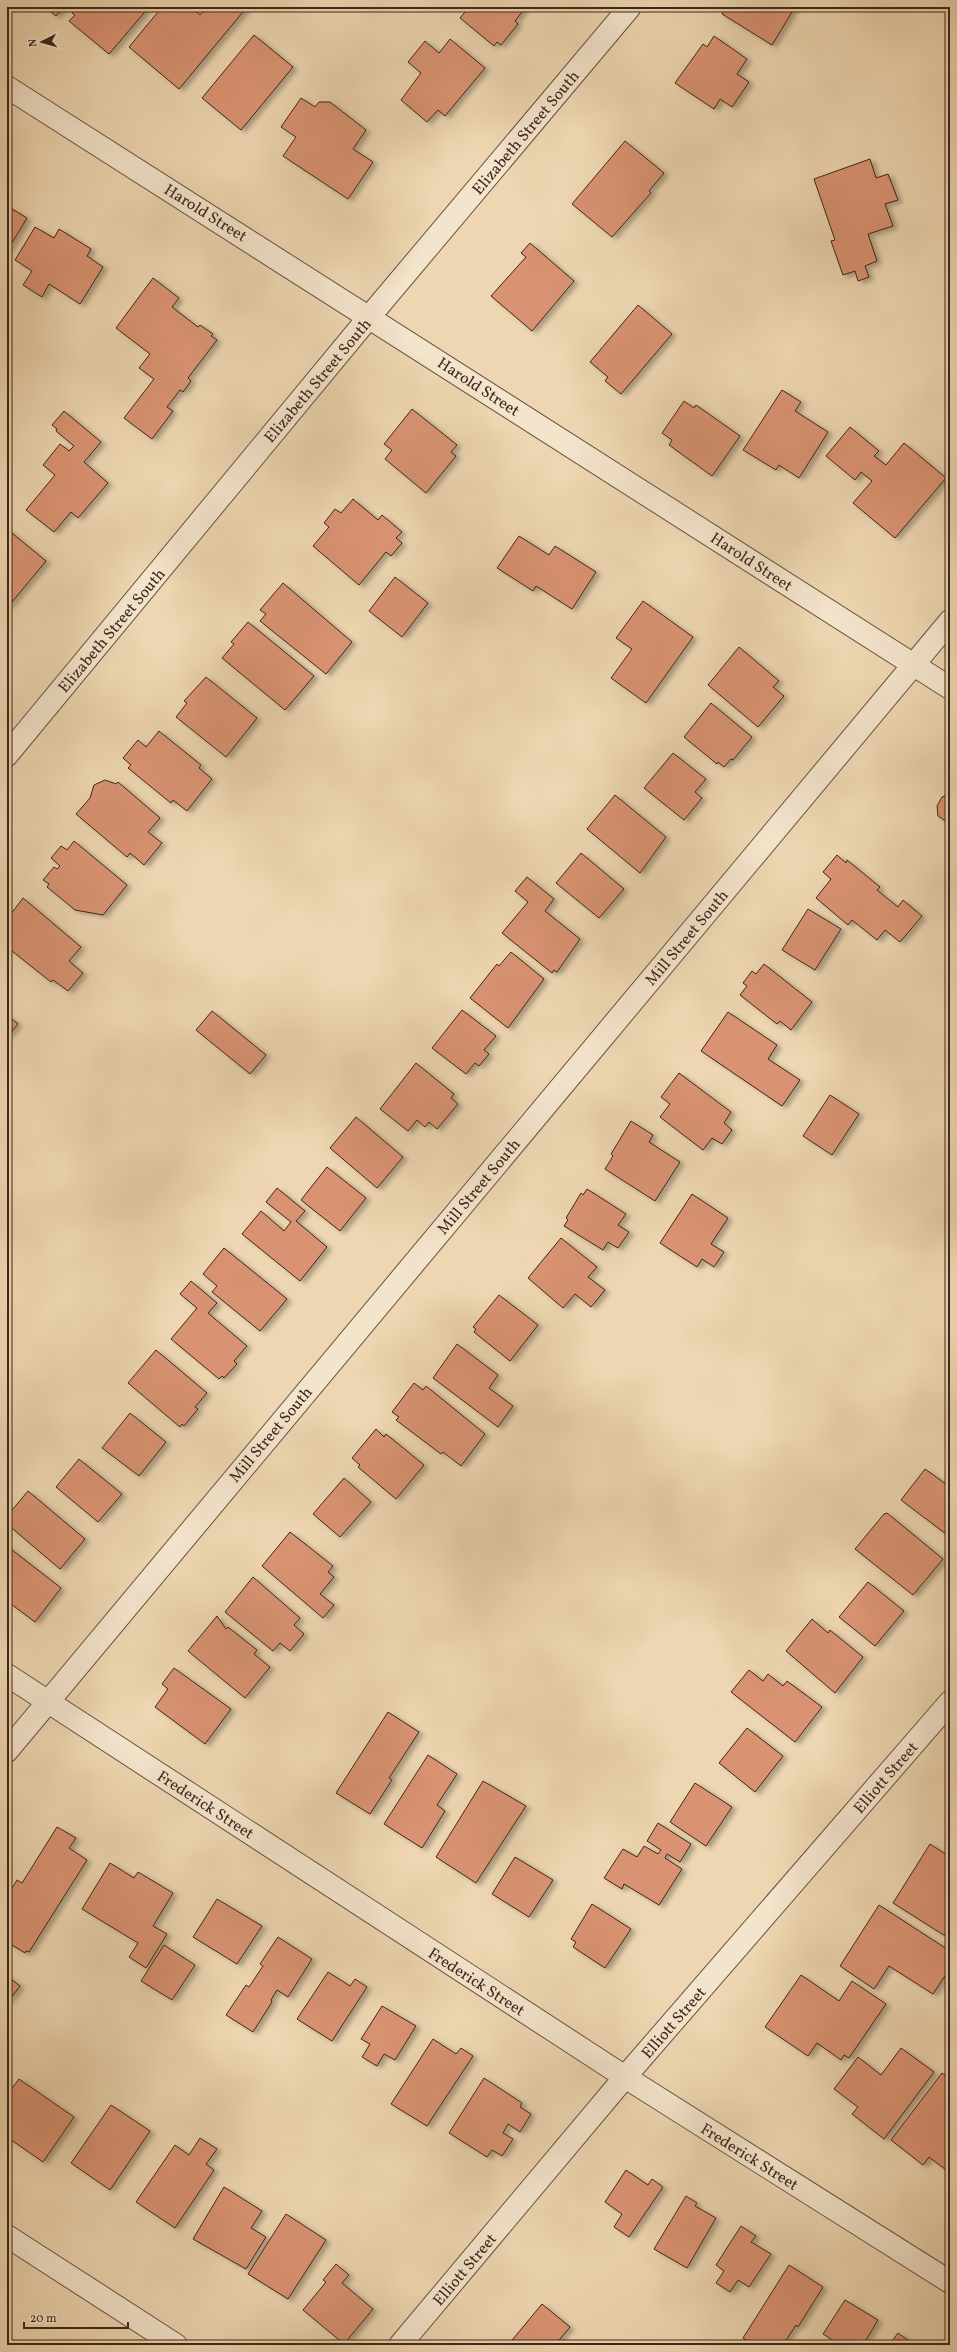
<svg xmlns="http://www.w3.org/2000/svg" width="957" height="2352" font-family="Vollkorn,serif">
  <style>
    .building { fill: #d99372; stroke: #3f2619; filter: url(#shadow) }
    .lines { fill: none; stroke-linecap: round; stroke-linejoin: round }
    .minor-casing { stroke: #6a523f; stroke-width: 24 }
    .minor { stroke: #f3e4cc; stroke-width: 22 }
    .labels { text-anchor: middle; stroke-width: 4; stroke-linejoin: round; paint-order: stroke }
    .street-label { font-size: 16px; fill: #3f2619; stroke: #f3e4cc }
  </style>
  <defs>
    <filter id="shadow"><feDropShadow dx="4.5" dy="2.5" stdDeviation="2" flood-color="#0004"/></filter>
  </defs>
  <rect width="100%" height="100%" fill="#edd6b1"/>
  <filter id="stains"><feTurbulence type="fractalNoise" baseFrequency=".005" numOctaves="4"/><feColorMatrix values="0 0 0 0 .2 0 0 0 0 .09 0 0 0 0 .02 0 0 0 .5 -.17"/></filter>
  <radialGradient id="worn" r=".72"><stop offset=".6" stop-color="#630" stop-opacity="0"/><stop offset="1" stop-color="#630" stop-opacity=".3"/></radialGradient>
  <g class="building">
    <path d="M45,7H64L56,16Z"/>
    <path d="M77,7H149L109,54L69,21L75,15L72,13Z"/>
    <path d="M162,7H191L200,15L207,7H247L179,89L129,47Z"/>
    <path d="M469,7H523L525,8L515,21L518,24L501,45L497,42L494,46L460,18Z"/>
    <path d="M726,7H795L772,45L722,14Z"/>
    <path d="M254,35L293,67L241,130L202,98Z"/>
    <path d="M714,36L747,59L737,74L749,82L732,107L720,99L714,109L675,83L703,44L707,47Z"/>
    <path d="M450,39L485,68L445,116L438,110L427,122L401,100L421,73L408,62L425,41L439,53Z"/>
    <path d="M301,98L315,107L319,102H330L366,130L353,149L373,162L348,199L283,156L296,137L281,127Z"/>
    <path d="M625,141L664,173L649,191L651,193L612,237L572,204Z"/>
    <path d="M870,159L876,178L888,174L898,200L885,204L893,226L868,234L877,261L865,266L869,277L858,281L855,271L843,275L831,241L835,240L814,179Z"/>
    <path d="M7,206L27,218L7,251Z"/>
    <path d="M35,227L54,238L59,229L91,249L87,256L103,267L80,304L49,284L42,297L23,285L32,271L15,260Z"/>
    <path d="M530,243L574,281L532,331L491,296L526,257L521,253Z"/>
    <path d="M153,278L179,298L172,307L198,327L200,325L213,334L211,336L217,340L188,378L191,381L183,392L180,390L167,407L173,411L152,439L124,418L154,379L139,368L150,354L116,328Z"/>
    <path d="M638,305L672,334L621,394L605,381L608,377L590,362Z"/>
    <path d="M782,390L801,402L795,411L828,432L799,478L779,465L776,470L743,450Z"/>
    <path d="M684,401L694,408L696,405L740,436L712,476L669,445L672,440L662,433Z"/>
    <path d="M412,409L457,445L451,452L456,456L426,493L385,459L392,450L384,444Z"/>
    <path d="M64,411L101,442L84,462L108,483L78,518L71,512L54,532L26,510L55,475L43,465L60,444L69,451L74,446L56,431L57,429L52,425Z"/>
    <path d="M850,427L879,451L874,456L886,465L904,443L946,478L895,538L853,503L872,481L861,472L855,480L826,456Z"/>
    <path d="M353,499L378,520L382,515L402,532L396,538L402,543L391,556L386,552L359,585L313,546L329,527L324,523L335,509L341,513Z"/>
    <path d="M7,529L46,561L7,608Z"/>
    <path d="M519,536L549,555L555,546L596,572L572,609L536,586L533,591L497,568Z"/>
    <path d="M395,577L428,603L402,637L369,611Z"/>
    <path d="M283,583L352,642L326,674L260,621L266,614L260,610Z"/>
    <path d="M643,601L693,637L646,703L611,678L632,649L616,638Z"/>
    <path d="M248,622L314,676L285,710L222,658L234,644L231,642Z"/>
    <path d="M739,647L779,681L773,687L784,696L758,727L708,685Z"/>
    <path d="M206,677L257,718L226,757L176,717L187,703L184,701Z"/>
    <path d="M711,703L752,737L733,760L731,759L724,767L718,762L717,764L684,737Z"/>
    <path d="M159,731L201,765L199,768L212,779L187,811L173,800L171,803L128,768L131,765L123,758L138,740L146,747Z"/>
    <path d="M673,753L706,779L695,792L702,798L684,820L644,788Z"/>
    <path d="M105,780L116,784L118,782L160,818L148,832L162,843L144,865L130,853L127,857L76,814L90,798L94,785Z"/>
    <path d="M950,794V824L938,816L937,806L942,797Z"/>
    <path d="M615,795L666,837L640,873L587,829Z"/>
    <path d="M74,841L127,885L103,915L75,910L47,887L49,884L43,880L54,867L57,869L60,866L51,858L61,846L67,850Z"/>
    <path d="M581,853L624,889L599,918L556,883Z"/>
    <path d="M837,855L846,863L847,860L880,887L877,890L898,907L903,900L922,916L900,942L885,930L877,940L852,920L848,925L816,898L831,879L823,872Z"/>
    <path d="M527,877L554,899L545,911L580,939L557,972L554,970L552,973L502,933L528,902L515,891Z"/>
    <path d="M23,898L81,947L69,961L83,973L68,991L53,980L51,982L7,947V919Z"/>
    <path d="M808,909L841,929L815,970L782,950Z"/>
    <path d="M511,952L544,979L508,1028L470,998L497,964L499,966Z"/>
    <path d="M764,964L812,1002L791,1030L780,1021L777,1024L740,995L747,986L743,983L752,971L756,974Z"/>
    <path d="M462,1010L496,1036L484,1050L489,1054L479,1066L475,1063L466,1074L432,1048Z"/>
    <path d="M212,1011L266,1055L250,1074L196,1030Z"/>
    <path d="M728,1012L777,1045L768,1059L800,1080L782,1106L701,1051Z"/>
    <path d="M7,1015L18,1024L7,1037Z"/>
    <path d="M416,1063L454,1094L451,1098L458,1104L437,1129L429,1122L425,1127L417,1120L408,1131L380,1109Z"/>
    <path d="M679,1073L731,1112L724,1123L732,1130L722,1144L712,1138L703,1150L660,1117L670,1104L661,1097Z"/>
    <path d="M830,1095L859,1114L832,1155L803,1136Z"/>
    <path d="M356,1117L403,1157L377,1188L330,1148Z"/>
    <path d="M631,1121L653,1135L649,1142L680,1162L655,1201L605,1169L613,1156L611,1154Z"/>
    <path d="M327,1167L366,1198L340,1231L301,1200Z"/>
    <path d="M277,1188L305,1211L296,1221L327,1247L300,1281L242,1234L261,1211L284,1231L291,1222L266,1202Z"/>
    <path d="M587,1189L626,1214L618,1225L629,1232L618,1248L608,1242L603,1250L564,1226L568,1220L566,1218L581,1193L583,1195Z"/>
    <path d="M692,1194L728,1218L711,1244L724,1252L714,1267L702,1259L697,1267L660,1243Z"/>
    <path d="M561,1238L597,1267L588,1277L605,1290L591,1307L575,1294L563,1308L528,1278Z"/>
    <path d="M224,1248L287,1299L260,1331L212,1292L217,1286L203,1274Z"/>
    <path d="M191,1281L217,1303L208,1313L247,1346L234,1361L237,1364L224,1378L222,1376L219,1379L171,1339L197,1308L180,1294Z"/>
    <path d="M499,1295L538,1325L510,1361L474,1332L476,1329L473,1327Z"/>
    <path d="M457,1344L498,1375L489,1388L513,1406L498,1427L433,1378Z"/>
    <path d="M156,1350L207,1393L195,1407L198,1409L184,1426L182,1424L180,1427L128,1383Z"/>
    <path d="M414,1383L423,1390L426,1386L485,1434L461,1466L443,1452L441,1454L396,1420L399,1417L392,1412Z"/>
    <path d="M130,1413L166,1442L139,1476L102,1448Z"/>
    <path d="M376,1429L384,1437L386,1434L424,1465L396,1499L358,1467L360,1465L352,1458Z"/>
    <path d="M79,1459L122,1494L98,1522L56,1487Z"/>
    <path d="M925,1469L950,1487V1537L901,1500Z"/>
    <path d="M344,1478L371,1502L340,1537L313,1514Z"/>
    <path d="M28,1491L85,1539L60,1569L7,1524V1516Z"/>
    <path d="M887,1513L943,1559L913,1595L855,1549L884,1514Z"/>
    <path d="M290,1532L333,1566L328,1572L334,1577L320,1594L334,1605L323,1618L262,1566Z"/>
    <path d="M7,1546L61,1588L35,1622L7,1601Z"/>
    <path d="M253,1577L300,1618L294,1625L304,1634L290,1651L280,1643L273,1651L225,1612Z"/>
    <path d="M868,1582L904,1611L875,1646L839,1617Z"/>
    <path d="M217,1616L226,1629L228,1627L257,1650L254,1654L270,1667L245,1698L188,1651Z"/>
    <path d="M812,1619L828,1633L830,1630L863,1657L835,1693L786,1651Z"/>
    <path d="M174,1668L231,1709L205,1744L155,1707L168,1689L162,1684Z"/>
    <path d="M749,1670L763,1681L768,1674L783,1686L787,1681L822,1707L795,1742L731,1692Z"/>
    <path d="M388,1712L419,1732L389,1778L392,1780L370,1814L336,1793Z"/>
    <path d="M747,1728L783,1756L755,1792L719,1763Z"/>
    <path d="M428,1755L457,1774L437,1805L445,1811L422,1848L384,1824Z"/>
    <path d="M483,1781L526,1806L476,1883L436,1857Z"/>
    <path d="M695,1783L732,1807L706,1846L670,1822Z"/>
    <path d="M658,1823L691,1844L680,1862L667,1854L665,1858L682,1869L659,1905L624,1884L622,1889L604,1878L623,1849L637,1857L644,1846L658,1854L661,1850L647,1841Z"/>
    <path d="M57,1827L76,1838L69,1848L87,1860L29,1952L26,1951L25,1953L7,1942V1896L17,1880L22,1883Z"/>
    <path d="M930,1844L950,1857V1939L893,1903Z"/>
    <path d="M515,1857L553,1880L529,1917L492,1894Z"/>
    <path d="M110,1863L134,1878L138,1872L173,1893L153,1926L167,1934L146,1968L129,1957L138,1943L82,1909Z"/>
    <path d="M217,1899L262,1926L237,1964L193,1937Z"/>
    <path d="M592,1904L631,1929L605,1968L573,1947L576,1942L571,1939Z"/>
    <path d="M879,1905L950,1951V1968L933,1994L889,1966L874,1989L840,1966Z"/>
    <path d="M278,1937L312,1959L288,1997L277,1990L271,2000L272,2002L253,2032L226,2015L246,1985L249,1987L263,1966L260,1964Z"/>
    <path d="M164,1945L195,1965L172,2000L141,1981Z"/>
    <path d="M328,1972L350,1986L355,1979L367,1987L332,2041L297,2019Z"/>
    <path d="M801,1975L839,2001L852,1981L886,2004L849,2058L844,2055L841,2060L817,2043L808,2056L765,2027Z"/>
    <path d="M7,1976L20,1986L7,2003Z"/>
    <path d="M382,2006L416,2026L395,2060L384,2054L377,2066L362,2057L370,2044L361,2039Z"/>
    <path d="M433,2039L456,2054L461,2048L473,2056L427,2126L391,2104Z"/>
    <path d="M901,2048L934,2072L884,2139L852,2114L858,2107L834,2089L858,2057L881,2075Z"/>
    <path d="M942,2073L950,2079V2173L929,2157L923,2165L891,2140Z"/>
    <path d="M484,2078L522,2103L520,2107L531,2114L520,2132L508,2124L503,2133L513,2139L502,2156L492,2150L487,2157L449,2133Z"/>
    <path d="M19,2079L74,2117L43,2162L7,2137V2095Z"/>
    <path d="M111,2105L150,2131L110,2190L71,2163Z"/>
    <path d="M200,2138L217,2149L206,2164L214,2170L175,2228L136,2202L175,2145L189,2155Z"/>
    <path d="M626,2170L648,2185L652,2179L663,2187L629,2237L614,2227L622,2214L605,2202Z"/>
    <path d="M224,2187L262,2211L251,2228L266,2237L246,2269L193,2239Z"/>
    <path d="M686,2196L697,2203L695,2206L716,2218L687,2268L654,2249Z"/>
    <path d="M286,2214L326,2240L288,2299L248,2274Z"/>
    <path d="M741,2226L756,2236L751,2242L771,2254L749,2287L738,2280L730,2292L716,2283L724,2271L716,2265Z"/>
    <path d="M336,2264L349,2275L342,2283L373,2309L344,2344L303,2310L326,2282L323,2280Z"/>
    <path d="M789,2265L823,2287L798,2327L796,2325L783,2345H754L743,2338Z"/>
    <path d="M845,2300L878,2320L863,2345H827L831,2339L823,2334Z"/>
    <path d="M542,2304L570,2327L555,2345H508Z"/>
    <path d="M898,2333L915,2345H889Z"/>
  </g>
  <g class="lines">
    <g class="minor-casing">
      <g id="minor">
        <path d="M7,87L950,688"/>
        <path d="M7,755L370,316L630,7"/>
        <path d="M7,1675L625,2077L950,2282"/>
        <path d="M7,1751L950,621"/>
        <path d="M7,2236L176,2345"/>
        <path d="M400,2345L625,2077L950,1702"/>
      </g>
    </g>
    <use href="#minor" class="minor"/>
  </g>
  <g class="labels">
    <g class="street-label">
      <text transform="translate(525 132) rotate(-50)" y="6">Elizabeth Street South</text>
      <text transform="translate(206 212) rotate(32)" y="6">Harold Street</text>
      <text transform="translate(317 380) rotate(-50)" y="6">Elizabeth Street South</text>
      <text transform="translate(479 386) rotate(33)" y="6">Harold Street</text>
      <text transform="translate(752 561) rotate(33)" y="6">Harold Street</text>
      <text transform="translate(111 630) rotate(-50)" y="6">Elizabeth Street South</text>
      <text transform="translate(686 937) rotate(-50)" y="6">Mill Street South</text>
      <text transform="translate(478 1186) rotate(-50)" y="6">Mill Street South</text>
      <text transform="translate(270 1434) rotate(-50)" y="6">Mill Street South</text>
      <text transform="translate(885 1777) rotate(-49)" y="6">Elliott Street</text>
      <text transform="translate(206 1804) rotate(33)" y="6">Frederick Street</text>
      <text transform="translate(477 1981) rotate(33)" y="6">Frederick Street</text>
      <text transform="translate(673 2022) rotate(-49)" y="6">Elliott Street</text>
      <text transform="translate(750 2156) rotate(32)" y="6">Frederick Street</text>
      <text transform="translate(464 2269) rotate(-50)" y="6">Elliott Street</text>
    </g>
  </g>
  <rect width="957" height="2352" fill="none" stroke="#edd6b1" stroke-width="24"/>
  <rect x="8" y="8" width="941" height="2336" fill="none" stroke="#3f2619" stroke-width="2"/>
  <rect x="12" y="12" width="933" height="2328" fill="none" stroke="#3f2619"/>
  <g transform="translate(42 42) rotate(264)" stroke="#f3e4cc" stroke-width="3" paint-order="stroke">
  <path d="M0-3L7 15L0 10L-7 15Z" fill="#3f2619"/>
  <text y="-6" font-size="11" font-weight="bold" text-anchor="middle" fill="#3f2619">N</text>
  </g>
  <path d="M24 2322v6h104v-6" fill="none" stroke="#3f2619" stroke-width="2"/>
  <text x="30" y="2322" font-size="12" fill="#3f2619" stroke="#f3e4cc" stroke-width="3" paint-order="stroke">20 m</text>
  <rect width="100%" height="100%" filter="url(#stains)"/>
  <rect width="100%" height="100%" fill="url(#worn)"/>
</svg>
